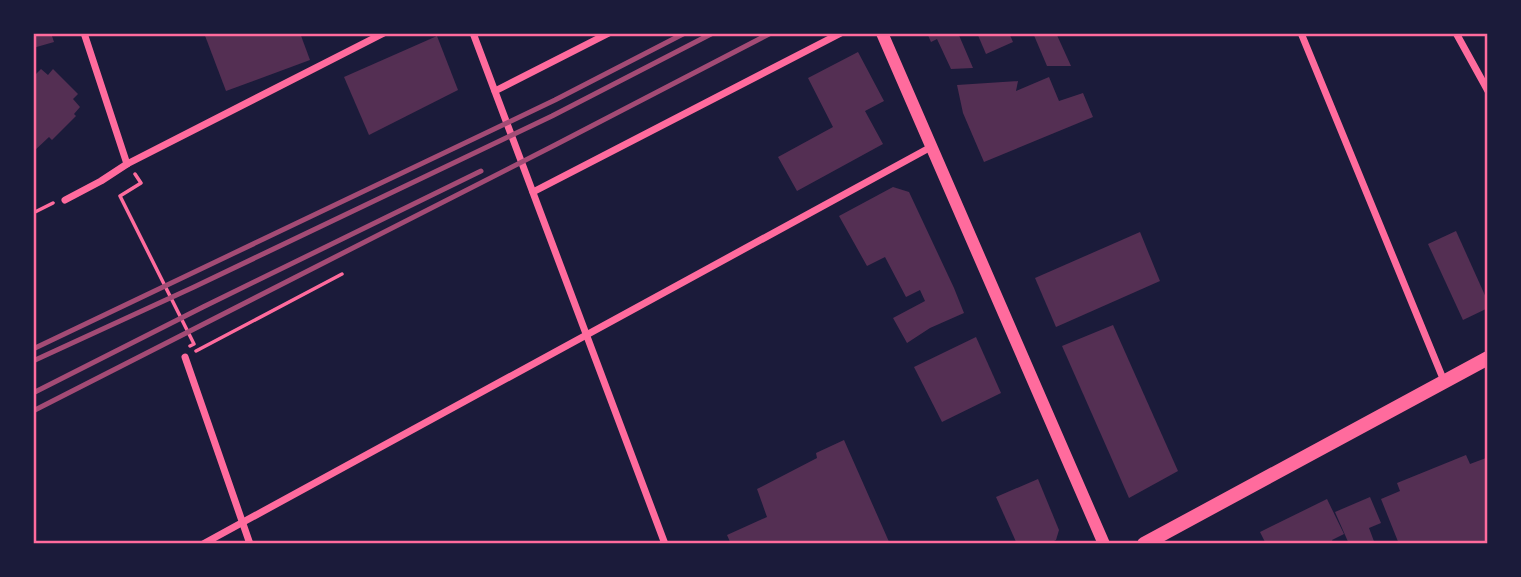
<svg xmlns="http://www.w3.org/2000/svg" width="1521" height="577" font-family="'Zilla Slab',serif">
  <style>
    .building { fill: #542f53 }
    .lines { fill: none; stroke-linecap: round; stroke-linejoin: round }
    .path { stroke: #ff6b9d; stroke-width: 3.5 }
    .minor { stroke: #ff6b9d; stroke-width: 7 }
    .secondary { stroke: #ff6b9d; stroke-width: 12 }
    .primary { stroke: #ff6b9d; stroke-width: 14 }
    .rail { stroke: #a44b75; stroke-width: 5 }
    .neatline { fill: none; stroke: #ff6b9d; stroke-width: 2.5 }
  </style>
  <rect width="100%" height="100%" fill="#1b1b3a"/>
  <g class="building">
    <path d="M33,33H51L54,42L33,48Z"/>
    <path d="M204,33H300L310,60L226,91Z"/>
    <path d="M927,33H958L973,68L951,69L937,39L931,42Z"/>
    <path d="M977,33H1009L1013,42L986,54Z"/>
    <path d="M1033,33H1056L1071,66H1047Z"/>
    <path d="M437,36L458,90L369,135L344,77Z"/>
    <path d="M858,52L884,101L865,111L883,144L797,191L778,157L833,127L808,78Z"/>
    <path d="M41,69L48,75L53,69L78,94L73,99L80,107L74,114L76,116L52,140L49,137L33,152V77Z"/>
    <path d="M1049,77L1059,101L1083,93L1093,117L984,162L963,113L957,85L1018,81L1016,91Z"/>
    <path d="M893,187L909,192L954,288L964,313L930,328L907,343L893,318L925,301L920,290L906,297L885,257L867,266L839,216Z"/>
    <path d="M1456,231L1488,302V308L1463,320L1428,244Z"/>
    <path d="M1140,232L1160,281L1056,327L1035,278Z"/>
    <path d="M1113,325L1178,471L1129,498L1062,346Z"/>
    <path d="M976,337L1001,393L942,422L914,367Z"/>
    <path d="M844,440L890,544H731L727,535L767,517L757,489L817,458L816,453Z"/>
    <path d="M1466,455L1470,464L1486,458L1488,463V544H1399L1381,499L1400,491L1397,483Z"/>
    <path d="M1038,479L1059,530L1056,540L1048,544H1017L996,497Z"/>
    <path d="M1370,497L1381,523L1369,528L1375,544H1349L1335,512Z"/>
    <path d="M1327,499L1344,534L1332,540L1334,544H1266L1260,532Z"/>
  </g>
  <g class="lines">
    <g class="path">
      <path d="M135,174L141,183L120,196L194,344L190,346"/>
      <path d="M33,213L53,203"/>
      <path d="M196,351L342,274"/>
    </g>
    <g class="minor">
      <path d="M84,33L127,164"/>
      <path d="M473,33L665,544"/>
      <path d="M1301,33L1444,381"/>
      <path d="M1456,33L1488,91"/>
      <path d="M495,91L609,33"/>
      <path d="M533,192L841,33"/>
      <path d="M65,200L101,181L127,164L384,33"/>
      <path d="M185,357L250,544"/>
      <path d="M203,544L931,147"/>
    </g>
    <path class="secondary" d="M882,33L1104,544"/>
    <path class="primary" d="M1144,544L1488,358"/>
    <g class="rail">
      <path d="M33,349L555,100L685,33"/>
      <path d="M33,361L194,287L552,116L713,33"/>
      <path d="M33,393L203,307L481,171"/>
      <path d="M33,411L557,144L771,33"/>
    </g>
  </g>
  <rect width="1521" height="577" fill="none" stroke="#1b1b3a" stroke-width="70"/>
  <rect x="35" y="35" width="1451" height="507" class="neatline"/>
</svg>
